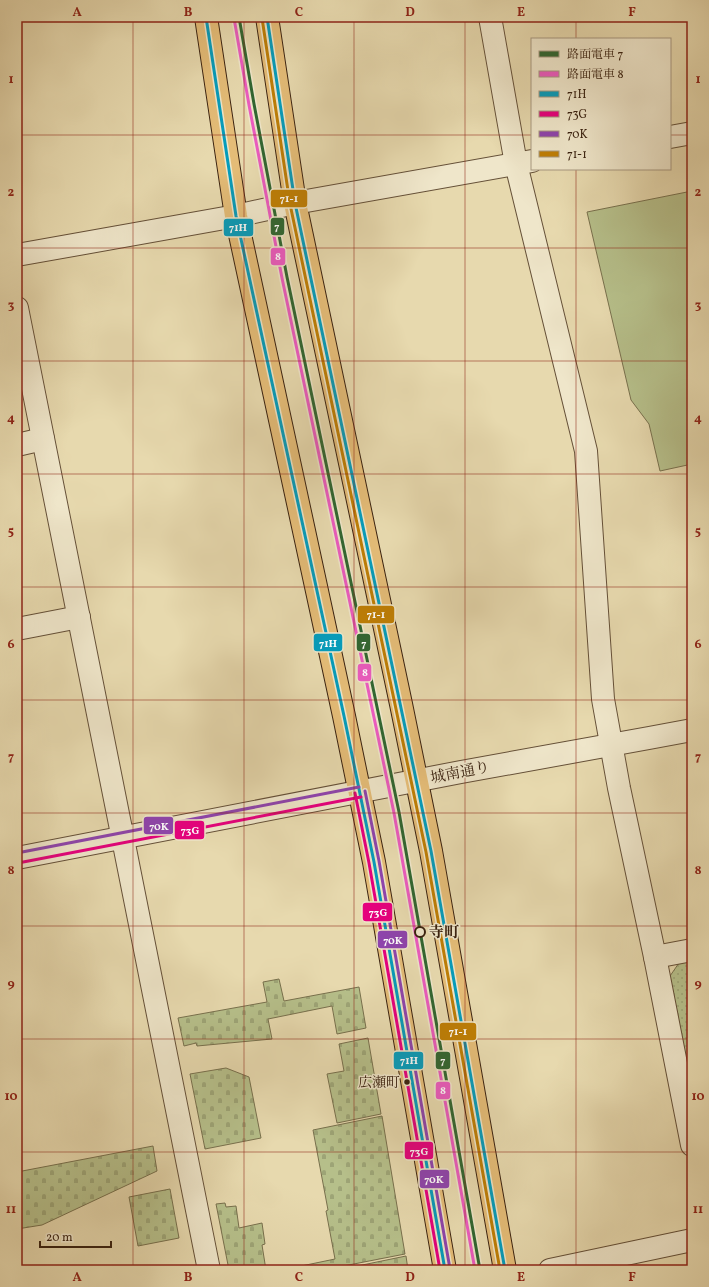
<svg xmlns="http://www.w3.org/2000/svg" width="709" height="1287" font-family="Vollkorn,'Noto Serif JP',serif">
  <style>
    .cemetery { fill: url(#cemetery-stones); stroke: #78704d }
    .park { fill: url(#park-dots); stroke: #78704d }
    .garden { fill: #b6bf8a; stroke: #78704d }
    .lines { fill: none; stroke-linecap: round; stroke-linejoin: round }
    .minor-casing { stroke: #655038; stroke-width: 24 }
    .tertiary-casing { stroke: #655038; stroke-width: 24 }
    .trunk-casing { stroke: #3a2210; stroke-width: 24 }
    .minor { stroke: #efe6ca; stroke-width: 22 }
    .tertiary { stroke: #efe6ca; stroke-width: 22 }
    .trunk { stroke: #e4bc77; stroke-width: 22 }
    .bus-1-casing { stroke: #efe6ca; stroke-width: 6 }
    .bus-2-casing { stroke: #efe6ca; stroke-width: 6 }
    .bus-3-casing { stroke: #efe6ca; stroke-width: 6 }
    .bus-4-casing { stroke: #efe6ca; stroke-width: 6 }
    .bus-1 { stroke: #069cbb; stroke-width: 3 }
    .bus-2 { stroke: #e5007d; stroke-width: 3 }
    .bus-3 { stroke: #8e44ad; stroke-width: 3 }
    .bus-4 { stroke: #be7e05; stroke-width: 3 }
    .tram-1-casing { stroke: #efe6ca; stroke-width: 6 }
    .tram-2-casing { stroke: #efe6ca; stroke-width: 6 }
    .tram-1 { stroke: #316631; stroke-width: 3 }
    .tram-2 { stroke: #eb5bbf; stroke-width: 3 }
    .grid { fill: none; stroke: #8f2418; stroke-width: 1; stroke-opacity: 0.55 }
    .stop-dot { fill: #efe6ca; stroke: #3a2210; stroke-width: 2 }
    .bus-dot { fill: #3a2210; stroke: #efe6ca; stroke-width: 1.5 }
    .labels { text-anchor: middle; stroke-width: 3; stroke-linejoin: round; paint-order: stroke }
    .bus-label { font-size: 14px; fill: #3a2210; stroke: #efe6ca; text-anchor: end }
    .street-label { font-size: 15px; fill: #3a2210; stroke: #efe6ca }
    .stop-label { font-size: 15px; font-weight: bold; fill: #3a2210; stroke: #efe6ca; text-anchor: start }
    .line-badge { stroke: #efe6ca; stroke-width: 1.5 }
    .badge-label { font-size: 11px; text-anchor: middle; font-weight: bold; fill: #fff }
    .neatline { fill: none; stroke: #8f2418; stroke-width: 1.5 }
    .grid-label { font-size: 13px; text-anchor: middle; font-weight: bold; fill: #8f2418 }
  </style>
  <defs>
    <pattern id="cemetery-stones" width="16" height="16" patternUnits="userSpaceOnUse"><rect width="16" height="16" fill="#b6bf8a"/><path d="M2 7V4a2 2 0 0 1 4 0v3zM10 15v-3a2 2 0 0 1 4 0v3z" fill="#9da476"/></pattern>
    <pattern id="park-dots" width="8" height="8" patternUnits="userSpaceOnUse"><rect width="8" height="8" fill="#b6bf8a"/><path d="M2 2h.1M6 6h.1" fill="none" stroke="#9da476" stroke-width="1.8" stroke-linecap="round"/></pattern>
  </defs>
  <rect width="100%" height="100%" fill="#e7d9ae"/>
  <filter id="stains"><feTurbulence type="fractalNoise" baseFrequency=".005" numOctaves="4"/><feColorMatrix values="0 0 0 0 .2 0 0 0 0 .09 0 0 0 0 .02 0 0 0 .5 -.17"/></filter>
  <radialGradient id="worn" r=".72"><stop offset=".6" stop-color="#630" stop-opacity="0"/><stop offset="1" stop-color="#630" stop-opacity=".3"/></radialGradient>
  <g class="cemetery">
    <path d="M279,979L284,1001L359,987L366,1028L337,1034L332,1006L268,1019L272,1039L197,1046L196,1043L184,1046L178,1018L267,1002L263,982Z"/>
    <path d="M368,1038L381,1114L337,1123L327,1074L344,1071L339,1044Z"/>
    <path d="M226,1068L249,1077L261,1138L205,1149L190,1074Z"/>
    <path d="M382,1116L405,1254L323,1270H282L335,1259L326,1211L328,1210L313,1130Z"/>
    <path d="M153,1146L157,1171L42,1225L17,1229V1172Z"/>
    <path d="M170,1189L179,1238L138,1246L129,1197Z"/>
    <path d="M225,1203L226,1207L236,1206L239,1228L262,1223L265,1244L262,1245L266,1270H229L216,1204Z"/>
    <path d="M406,1256L408,1270H338Z"/>
  </g>
  <path class="park" d="M692,958V1088L670,976L681,960Z"/>
  <path class="garden" d="M692,191V464L660,471L649,424L631,400L587,212Z"/>
  <g class="lines">
    <g class="minor-casing">
      <g id="minor">
        <path d="M490,17L516,164L586,451L603,699L619,788L655,957L692,1145"/>
        <path d="M670,137L692,133"/>
        <path d="M17,255L236,216L295,203L532,161"/>
        <path d="M17,445L43,439"/>
        <path d="M17,629L79,617"/>
        <path d="M655,957L692,950"/>
        <path d="M550,1270L692,1240"/>
      </g>
    </g>
    <g class="tertiary-casing">
      <g id="tertiary">
        <path d="M17,308L209,1270"/>
        <path d="M17,858L461,772L649,738L692,730"/>
      </g>
    </g>
    <g class="trunk-casing">
      <g id="trunk">
        <path d="M206,17L236,216L344,716L374,862L445,1270"/>
        <path d="M267,17L295,203L401,704L431,851L505,1270"/>
      </g>
    </g>
    <use href="#minor" class="minor"/>
    <use href="#tertiary" class="tertiary"/>
    <use href="#trunk" class="trunk"/>
    <g class="bus-1-casing">
      <g id="bus-1">
        <path d="M206,17L236,216L344,716L374,862L445,1270"/>
        <path d="M267,17L295,203L431,851L505,1270"/>
      </g>
    </g>
    <g class="bus-2-casing">
      <g id="bus-2">
        <path d="M355,793L369,863L440,1270"/>
        <path d="M18,863L361,797"/>
      </g>
    </g>
    <g class="bus-3-casing">
      <g id="bus-3">
        <path d="M365,791L379,861L450,1269"/>
        <path d="M17,853L359,787"/>
      </g>
    </g>
    <g class="bus-4-casing">
      <path id="bus-4" d="M262,18L290,204L426,852L500,1270"/>
    </g>
    <use href="#bus-1" class="bus-1"/>
    <use href="#bus-2" class="bus-2"/>
    <use href="#bus-3" class="bus-3"/>
    <use href="#bus-4" class="bus-4"/>
    <g class="tram-1-casing">
      <path id="tram-1" d="M239,17L254,104L287,277L399,812L480,1270"/>
    </g>
    <g class="tram-2-casing">
      <path id="tram-2" d="M234,18L249,105L282,278L394,813L475,1270"/>
    </g>
    <use href="#tram-1" class="tram-1"/>
    <use href="#tram-2" class="tram-2"/>
  </g>
  <path class="grid" d="M133,17V1270M244,17V1270M354,17V1270M465,17V1270M576,17V39M17,135H532M670,135H692M576,169V1270M17,248H692M17,361H692M17,474H692M17,587H692M17,700H692M17,813H692M17,926H692M17,1039H692M17,1152H692"/>
  <circle class="stop-dot" cx="420" cy="932" r="5"/>
  <circle class="bus-dot" cx="407" cy="1082" r="3.5"/>
  <g class="labels">
    <g class="bus-label">
      <text x="400" y="1087">広瀬町</text>
    </g>
    <g class="street-label">
      <text transform="translate(460 772) rotate(-11)" y="5">城南通り</text>
    </g>
    <g class="stop-label">
      <text x="429" y="937">寺町</text>
    </g>
  </g>
  <g class="line-badge">
    <rect x="270" y="189" width="38" height="19" rx="4" fill="#be7e05"/>
    <rect x="270" y="217" width="15" height="19" rx="4" fill="#316631"/>
    <rect x="223" y="218" width="31" height="19" rx="4" fill="#069cbb"/>
    <rect x="270" y="247" width="16" height="19" rx="4" fill="#eb5bbf"/>
    <rect x="357" y="605" width="38" height="19" rx="4" fill="#be7e05"/>
    <rect x="356" y="633" width="15" height="19" rx="4" fill="#316631"/>
    <rect x="313" y="633" width="30" height="19" rx="4" fill="#069cbb"/>
    <rect x="357" y="663" width="15" height="19" rx="4" fill="#eb5bbf"/>
    <rect x="143" y="816" width="31" height="19" rx="4" fill="#8e44ad"/>
    <rect x="174" y="820" width="31" height="20" rx="4" fill="#e5007d"/>
    <rect x="362" y="902" width="31" height="20" rx="4" fill="#e5007d"/>
    <rect x="377" y="930" width="31" height="19" rx="4" fill="#8e44ad"/>
    <rect x="439" y="1022" width="38" height="19" rx="4" fill="#be7e05"/>
    <rect x="393" y="1051" width="31" height="19" rx="4" fill="#069cbb"/>
    <rect x="435" y="1051" width="16" height="19" rx="4" fill="#316631"/>
    <rect x="435" y="1081" width="16" height="19" rx="4" fill="#eb5bbf"/>
    <rect x="404" y="1141" width="30" height="19" rx="4" fill="#e5007d"/>
    <rect x="419" y="1169" width="31" height="20" rx="4" fill="#8e44ad"/>
  </g>
  <g class="badge-label">
    <text x="289" y="202">71-1</text>
    <text x="277" y="230">7</text>
    <text x="238" y="231">71H</text>
    <text x="278" y="260">8</text>
    <text x="376" y="618">71-1</text>
    <text x="364" y="647">7</text>
    <text x="328" y="647">71H</text>
    <text x="365" y="676">8</text>
    <text x="159" y="830">70K</text>
    <text x="190" y="834">73G</text>
    <text x="378" y="916">73G</text>
    <text x="393" y="944">70K</text>
    <text x="458" y="1035">71-1</text>
    <text x="409" y="1064">71H</text>
    <text x="443" y="1064">7</text>
    <text x="443" y="1094">8</text>
    <text x="419" y="1155">73G</text>
    <text x="434" y="1183">70K</text>
  </g>
  <rect width="709" height="1287" fill="none" stroke="#e7d9ae" stroke-width="44"/>
  <rect x="531" y="38" width="140" height="132" fill="#efe6ca" stroke="#a79880"/>
  <rect x="539" y="51" width="20" height="6" fill="#316631" stroke="#a79880"/>
  <text x="567" y="58" font-size="12" fill="#3a2210">路面電車 7</text>
  <rect x="539" y="71" width="20" height="6" fill="#eb5bbf" stroke="#a79880"/>
  <text x="567" y="78" font-size="12" fill="#3a2210">路面電車 8</text>
  <rect x="539" y="91" width="20" height="6" fill="#069cbb" stroke="#a79880"/>
  <text x="567" y="98" font-size="12" fill="#3a2210">71H</text>
  <rect x="539" y="111" width="20" height="6" fill="#e5007d" stroke="#a79880"/>
  <text x="567" y="118" font-size="12" fill="#3a2210">73G</text>
  <rect x="539" y="131" width="20" height="6" fill="#8e44ad" stroke="#a79880"/>
  <text x="567" y="138" font-size="12" fill="#3a2210">70K</text>
  <rect x="539" y="151" width="20" height="6" fill="#be7e05" stroke="#a79880"/>
  <text x="567" y="158" font-size="12" fill="#3a2210">71-1</text>
  <path d="M40 1241v6h71v-6" fill="none" stroke="#3a2210" stroke-width="2"/>
  <text x="46" y="1241" font-size="12" fill="#3a2210" stroke="#efe6ca" stroke-width="3" paint-order="stroke">20 m</text>
  <rect x="22" y="22" width="665" height="1243" class="neatline"/>
  <g class="grid-label">
    <text x="77" y="16">A</text>
    <text x="188" y="16">B</text>
    <text x="299" y="16">C</text>
    <text x="410" y="16">D</text>
    <text x="521" y="16">E</text>
    <text x="632" y="16">F</text>
    <text x="11" y="83">1</text>
    <text x="698" y="83">1</text>
    <text x="11" y="196">2</text>
    <text x="698" y="196">2</text>
    <text x="11" y="309">3</text>
    <text x="698" y="309">3</text>
    <text x="11" y="422">4</text>
    <text x="698" y="422">4</text>
    <text x="11" y="535">5</text>
    <text x="698" y="535">5</text>
    <text x="11" y="648">6</text>
    <text x="698" y="648">6</text>
    <text x="11" y="761">7</text>
    <text x="698" y="761">7</text>
    <text x="11" y="874">8</text>
    <text x="698" y="874">8</text>
    <text x="11" y="987">9</text>
    <text x="698" y="987">9</text>
    <text x="11" y="1100">10</text>
    <text x="698" y="1100">10</text>
    <text x="11" y="1213">11</text>
    <text x="698" y="1213">11</text>
    <text x="77" y="1281">A</text>
    <text x="188" y="1281">B</text>
    <text x="299" y="1281">C</text>
    <text x="410" y="1281">D</text>
    <text x="521" y="1281">E</text>
    <text x="632" y="1281">F</text>
  </g>
  <rect width="100%" height="100%" filter="url(#stains)"/>
  <rect width="100%" height="100%" fill="url(#worn)"/>
</svg>
